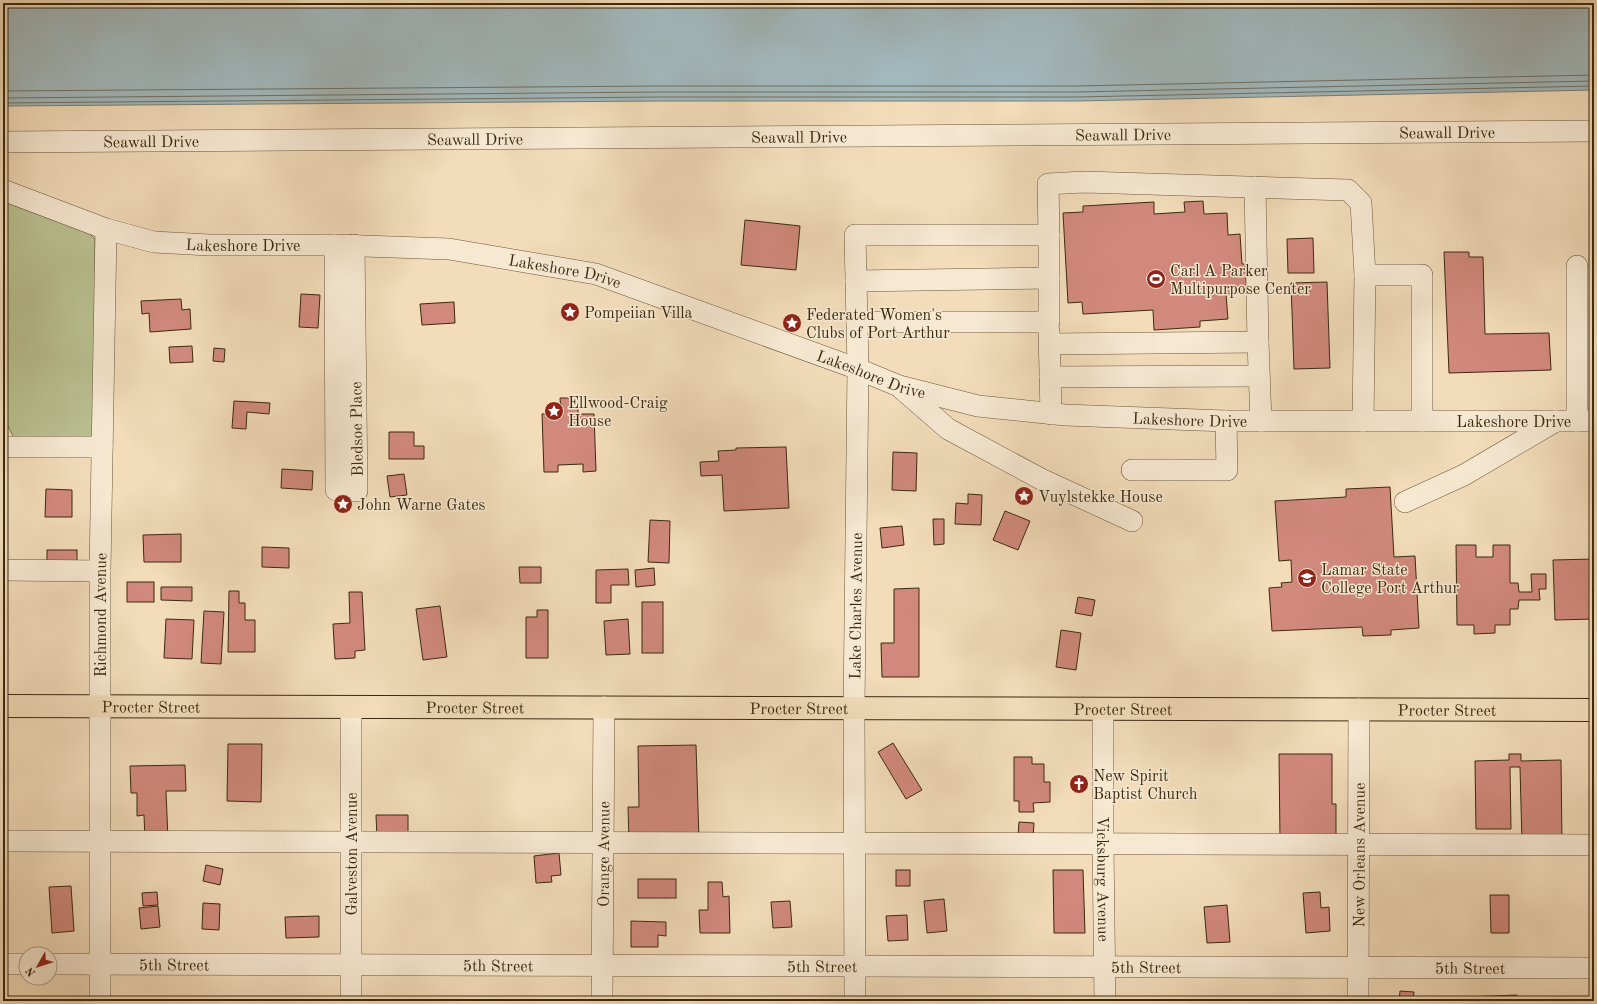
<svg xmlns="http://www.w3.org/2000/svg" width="1597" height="1004" font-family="'Old Standard TT',serif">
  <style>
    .green { fill: #b9c090; stroke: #7a744f }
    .water { fill: #a2b8bc; stroke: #797f76 }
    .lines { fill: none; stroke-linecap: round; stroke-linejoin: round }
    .shore { stroke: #6f7065; stroke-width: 1 }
    .building { fill: #d1897d; stroke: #3c290e }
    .minor-casing { stroke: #6a5639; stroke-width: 22 }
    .major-casing { stroke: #3c290e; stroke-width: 24 }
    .minor { stroke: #f7e8d2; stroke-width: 21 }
    .major { stroke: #f2dcb9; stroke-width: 22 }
    .labels { text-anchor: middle; stroke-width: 3; stroke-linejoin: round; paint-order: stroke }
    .street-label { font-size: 16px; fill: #3c290e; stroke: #f7e8d2 }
    .poi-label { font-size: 16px; fill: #3c290e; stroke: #f7e8d2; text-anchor: start }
  </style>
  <rect width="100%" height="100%" fill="#f2dcb9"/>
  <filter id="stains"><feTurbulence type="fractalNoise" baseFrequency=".005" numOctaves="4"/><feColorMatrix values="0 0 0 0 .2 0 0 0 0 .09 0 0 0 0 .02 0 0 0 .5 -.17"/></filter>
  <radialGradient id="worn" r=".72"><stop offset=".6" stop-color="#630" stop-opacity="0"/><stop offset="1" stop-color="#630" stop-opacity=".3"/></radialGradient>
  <path class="green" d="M3,197L90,234L95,239L97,430L93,437L17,444L3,416Z"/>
  <path class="water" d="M3,3H1594V90L1077,101H660L3,106Z"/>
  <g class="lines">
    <g class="shore">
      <path d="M3,91L660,86H1077L1594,75"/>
      <path d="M3,98L660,92H1077L1594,81"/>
      <path d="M3,103L660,97H1077L1594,86"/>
    </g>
  </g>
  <g class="building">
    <path d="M1203,201L1204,214L1227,213L1228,235L1240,234L1242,264H1245L1247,293L1226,294L1228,319L1200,321V327L1154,330L1153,310L1083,314L1082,302L1068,303L1063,213L1083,212V206L1154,202V214L1185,212L1184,202Z"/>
    <path d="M745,220L800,226L796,270L741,265Z"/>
    <path d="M1313,238L1314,273H1288L1287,239Z"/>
    <path d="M1444,252H1469V257H1483L1485,334L1549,333L1551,370L1449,373Z"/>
    <path d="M1327,282L1330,368L1294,369L1291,283Z"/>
    <path d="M301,294L320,295L318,328L299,327Z"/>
    <path d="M181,299L182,310L190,309L191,329L150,332L149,313L142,314L141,301Z"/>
    <path d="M454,302L455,323L422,325L420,304Z"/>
    <path d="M192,346L193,362L170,363L169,347Z"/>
    <path d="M214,348L225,349L224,362L213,361Z"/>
    <path d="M560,398H578V414H594L596,471L583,472V464L558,465V472H544L542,414L561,413Z"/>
    <path d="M234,401L270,403L269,414L247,412L246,429L232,428Z"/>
    <path d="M389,432H414V446H424V459H389Z"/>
    <path d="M786,447L789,508L724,511L722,475L701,476L700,462L719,461L718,451L736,450V448Z"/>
    <path d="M893,452L917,453L916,491L892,490Z"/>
    <path d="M282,469L313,471L312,490L281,488Z"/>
    <path d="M404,474L407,495L390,497L387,476Z"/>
    <path d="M1390,487L1394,557L1415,556L1419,628L1391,630V635L1363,636L1362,627L1272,631L1269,588L1282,587L1281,583L1292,582L1291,560L1279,561L1275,501L1346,497V489Z"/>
    <path d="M46,489L72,490V517H45Z"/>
    <path d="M968,494L982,495L981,525L955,524L956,503L968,504Z"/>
    <path d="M1005,511L1030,521L1018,550L993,540Z"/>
    <path d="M933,519H944V544L934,545Z"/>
    <path d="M650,520L670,521L669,563L648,562Z"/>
    <path d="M902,526L904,545L882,548L880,528Z"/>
    <path d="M181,534V562H144L143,535Z"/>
    <path d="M1456,545H1476V557H1493V545H1510V583H1518L1519,592H1532L1531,574H1546V589H1539L1540,600H1519L1518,609H1510V625H1495V633L1474,634V625H1457Z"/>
    <path d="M262,547L289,548V568L262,567Z"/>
    <rect x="47" y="550" width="30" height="16"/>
    <path d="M1594,559V619L1555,620L1553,560Z"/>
    <path d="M519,567H541V583H520Z"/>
    <path d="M654,568L655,585L636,587L635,570Z"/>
    <path d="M628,569L629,585H611V603H596V570Z"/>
    <rect x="127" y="582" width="27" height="20"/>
    <path d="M161,587H192V601L161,600Z"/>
    <path d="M919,588V677H882L881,643H894V589Z"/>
    <path d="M229,591H239V603H245V620H255V652H228Z"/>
    <path d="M349,592H362L365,650L355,651V658L335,659L333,624L350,623Z"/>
    <path d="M1078,597L1095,600L1092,616L1075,613Z"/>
    <rect x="642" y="602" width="21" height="51"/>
    <path d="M440,606L447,657L423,660L416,609Z"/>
    <path d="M537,610H548V658H526V617H537Z"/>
    <path d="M204,611L224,612L221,664L201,663Z"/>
    <path d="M166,619L194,620L192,659L164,658Z"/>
    <path d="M628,619L630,654L606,655L604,621Z"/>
    <path d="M1061,630L1081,633L1076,670L1056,667Z"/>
    <path d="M893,743L922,790L906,799L878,752Z"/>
    <path d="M228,744H262L261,802L227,801Z"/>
    <path d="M696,745L699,839L629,840L628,807H639L638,746Z"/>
    <path d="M1279,754H1332V804H1336V840H1280Z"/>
    <path d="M1509,754H1521V761L1561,760L1562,842L1522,843L1520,767H1510L1511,829H1476L1475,761L1509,760Z"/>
    <path d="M1014,757H1032V764H1044V782H1050V802L1033,803L1034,812H1019V801H1014Z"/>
    <path d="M185,765L186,791H166L168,839L145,840L144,815L137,816V793H131L130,766Z"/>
    <path d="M376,815H408V838H377Z"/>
    <path d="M1019,822L1034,823L1033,838L1018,836Z"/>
    <path d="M559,853L561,875L551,876L552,882L536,883L534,856Z"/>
    <path d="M206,865L223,869L220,885L203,881Z"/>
    <rect x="896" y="870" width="14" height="16"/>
    <path d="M1053,870H1083L1085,933H1054Z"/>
    <rect x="638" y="879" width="38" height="19"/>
    <path d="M708,882H722L723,897L729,896L730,933H700L699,910H708Z"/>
    <path d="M71,886L74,931L52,933L49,887Z"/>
    <path d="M157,892L158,905L143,906L142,893Z"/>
    <path d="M1320,892L1321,908L1329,907L1330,931L1306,933L1303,893Z"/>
    <path d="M1490,895H1509V933H1491Z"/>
    <path d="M944,899L947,931L927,933L924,901Z"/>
    <path d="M790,901L792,927L773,928L771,902Z"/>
    <path d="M203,903L220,904L219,930L202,929Z"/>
    <path d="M1227,905L1230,942L1207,943L1204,907Z"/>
    <path d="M158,906L160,927L141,929L139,908Z"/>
    <path d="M907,915L908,940L888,941L886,916Z"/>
    <path d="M319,916V937L286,938L285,917Z"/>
    <path d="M631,921L666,922V936L658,935V947H631Z"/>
    <path d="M1400,991L1414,992L1413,1001H1399Z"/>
    <path d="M1517,995V1001H1415V999Z"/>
    <rect x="3" y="996" width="5" height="5"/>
  </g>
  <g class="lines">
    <g class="minor-casing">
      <g id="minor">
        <path id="s1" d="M3,142L1594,131"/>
        <path id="s2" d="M3,190L106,229L154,242L209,245H335L449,249L596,274L858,369L899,386L978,406L1065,415L1226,421H1594"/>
        <path d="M335,245L336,490L357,491L354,245"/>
        <path d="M856,281L1049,278"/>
        <path d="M857,322H1049V235"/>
        <path d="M1049,331L1051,414"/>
        <path d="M1258,342L1261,421"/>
        <path d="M1050,344L1258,342L1255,187"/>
        <path d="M1050,377L1259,376"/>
        <path d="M902,389L948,429L1041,479L1132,521"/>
        <path d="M1363,421L1365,275"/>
        <path d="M1577,421V266"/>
        <path d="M3,447H102"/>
        <path d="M1132,470H1227L1226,421"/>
        <path d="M1405,502L1464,475L1556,421"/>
        <path d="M3,570L100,571"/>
        <path id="s3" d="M1103,709V845L1105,1001"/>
        <path d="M3,841L1594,845"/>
        <path d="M3,964H26"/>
        <path id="s4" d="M50,964L1594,968"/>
        <path id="s5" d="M100,1001V571L106,229"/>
        <path d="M351,1001V707"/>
        <path id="s6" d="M602,1001L604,707"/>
        <path id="s7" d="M855,1001L854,708L858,369L855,235H1049L1048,184L1084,182L1348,190L1361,203L1365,275H1422V421"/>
        <path id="s8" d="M1358,1001L1359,709"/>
      </g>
    </g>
    <g class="major-casing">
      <g id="major">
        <path id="s9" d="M3,706L1594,710"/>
      </g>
    </g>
    <use href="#minor" class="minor"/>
    <use href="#major" class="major"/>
  </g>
  <defs>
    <g id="stadium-disc" transform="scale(1)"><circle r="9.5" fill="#8f2418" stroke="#f7e8d2"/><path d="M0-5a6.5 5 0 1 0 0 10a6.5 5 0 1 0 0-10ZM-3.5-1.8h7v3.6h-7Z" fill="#fff"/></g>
    <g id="sight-disc" transform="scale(1)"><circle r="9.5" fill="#8f2418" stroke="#f7e8d2"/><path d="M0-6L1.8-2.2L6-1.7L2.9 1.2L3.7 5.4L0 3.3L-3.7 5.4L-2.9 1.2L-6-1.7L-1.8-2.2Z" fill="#fff"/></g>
    <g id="university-disc" transform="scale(1)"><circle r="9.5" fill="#8f2418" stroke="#f7e8d2"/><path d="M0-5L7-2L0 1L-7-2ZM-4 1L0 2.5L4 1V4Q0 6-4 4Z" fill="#fff"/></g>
    <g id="church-disc" transform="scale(1)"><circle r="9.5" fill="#8f2418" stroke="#f7e8d2"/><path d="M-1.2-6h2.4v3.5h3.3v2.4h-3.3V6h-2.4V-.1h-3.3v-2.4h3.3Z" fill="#fff"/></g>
  </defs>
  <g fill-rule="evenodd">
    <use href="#stadium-disc" x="1156" y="279"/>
    <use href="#sight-disc" x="570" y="312"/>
    <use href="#sight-disc" x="792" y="323"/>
    <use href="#sight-disc" x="554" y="411"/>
    <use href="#sight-disc" x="1024" y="496"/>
    <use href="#sight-disc" x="343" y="504"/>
    <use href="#university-disc" x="1307" y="578"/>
    <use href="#church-disc" x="1079" y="784"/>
  </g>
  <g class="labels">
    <g class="street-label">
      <text dy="6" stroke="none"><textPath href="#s1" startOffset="1444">Seawall Drive</textPath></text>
      <text dy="6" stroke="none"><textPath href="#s1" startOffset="1120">Seawall Drive</textPath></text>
      <text dy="6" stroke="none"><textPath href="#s1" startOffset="796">Seawall Drive</textPath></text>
      <text dy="6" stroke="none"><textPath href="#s1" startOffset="472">Seawall Drive</textPath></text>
      <text dy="6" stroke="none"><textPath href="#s1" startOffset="148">Seawall Drive</textPath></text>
      <text dy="6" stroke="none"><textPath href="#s2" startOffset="249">Lakeshore Drive</textPath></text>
      <text dy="6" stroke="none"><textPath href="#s2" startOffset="573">Lakeshore Drive</textPath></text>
      <text dy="6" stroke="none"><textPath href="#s2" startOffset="897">Lakeshore Drive</textPath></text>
      <text dy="6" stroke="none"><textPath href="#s2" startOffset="1221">Lakeshore Drive</textPath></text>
      <text dy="6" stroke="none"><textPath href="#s2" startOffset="1545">Lakeshore Drive</textPath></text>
      <text transform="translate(356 429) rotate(-91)" y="6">Bledsoe Place</text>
      <text dy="6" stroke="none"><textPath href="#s7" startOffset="395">Lake Charles Avenue</textPath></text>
      <text dy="6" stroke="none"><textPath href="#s5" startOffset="386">Richmond Avenue</textPath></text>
      <text dy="6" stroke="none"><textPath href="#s9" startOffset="148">Procter Street</textPath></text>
      <text dy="6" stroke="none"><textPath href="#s9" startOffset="472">Procter Street</textPath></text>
      <text dy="6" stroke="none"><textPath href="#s9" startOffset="796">Procter Street</textPath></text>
      <text dy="6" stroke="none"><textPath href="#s9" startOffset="1120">Procter Street</textPath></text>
      <text dy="6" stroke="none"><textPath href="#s9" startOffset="1444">Procter Street</textPath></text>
      <text transform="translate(351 854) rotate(-90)" y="6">Galveston Avenue</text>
      <text dy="6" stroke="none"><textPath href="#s6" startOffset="147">Orange Avenue</textPath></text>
      <text dy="6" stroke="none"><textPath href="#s8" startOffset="146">New Orleans Avenue</textPath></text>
      <text dy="6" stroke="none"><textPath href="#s3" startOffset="170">Vicksburg Avenue</textPath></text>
      <text dy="6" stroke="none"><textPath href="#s4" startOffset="124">5th Street</textPath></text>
      <text dy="6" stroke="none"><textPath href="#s4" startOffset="448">5th Street</textPath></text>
      <text dy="6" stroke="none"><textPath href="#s4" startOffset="772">5th Street</textPath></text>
      <text dy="6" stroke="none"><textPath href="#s4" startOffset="1096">5th Street</textPath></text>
      <text dy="6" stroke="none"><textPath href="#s4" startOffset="1420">5th Street</textPath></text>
    </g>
    <g class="poi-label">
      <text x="1170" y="276">Carl A Parker<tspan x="1170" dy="18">Multipurpose Center</tspan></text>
      <text x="584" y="318">Pompeiian Villa</text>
      <text x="806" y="320">Federated Women's<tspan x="806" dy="18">Clubs of Port Arthur</tspan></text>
      <text x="568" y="408">Ellwood-Craig<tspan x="568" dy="18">House</tspan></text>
      <text x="1038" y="502">Vuylstekke House</text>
      <text x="357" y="510">John Warne Gates</text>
      <text x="1321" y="575">Lamar State<tspan x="1321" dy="18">College Port Arthur</tspan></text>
      <text x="1093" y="781">New Spirit<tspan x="1093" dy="18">Baptist Church</tspan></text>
    </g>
  </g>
  <rect width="1597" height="1004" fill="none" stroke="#f2dcb9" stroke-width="16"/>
  <rect x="4" y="4" width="1589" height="996" fill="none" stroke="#3c290e" stroke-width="2"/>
  <rect x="8" y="8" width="1581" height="988" fill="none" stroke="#3c290e"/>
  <g transform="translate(38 966) rotate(231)"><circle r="19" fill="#f7e8d2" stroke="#ac9c84"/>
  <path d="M0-3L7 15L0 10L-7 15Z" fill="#8f2418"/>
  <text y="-6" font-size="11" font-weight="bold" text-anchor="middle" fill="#3c290e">N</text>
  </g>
  <rect width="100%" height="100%" filter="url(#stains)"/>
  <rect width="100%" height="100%" fill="url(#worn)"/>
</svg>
